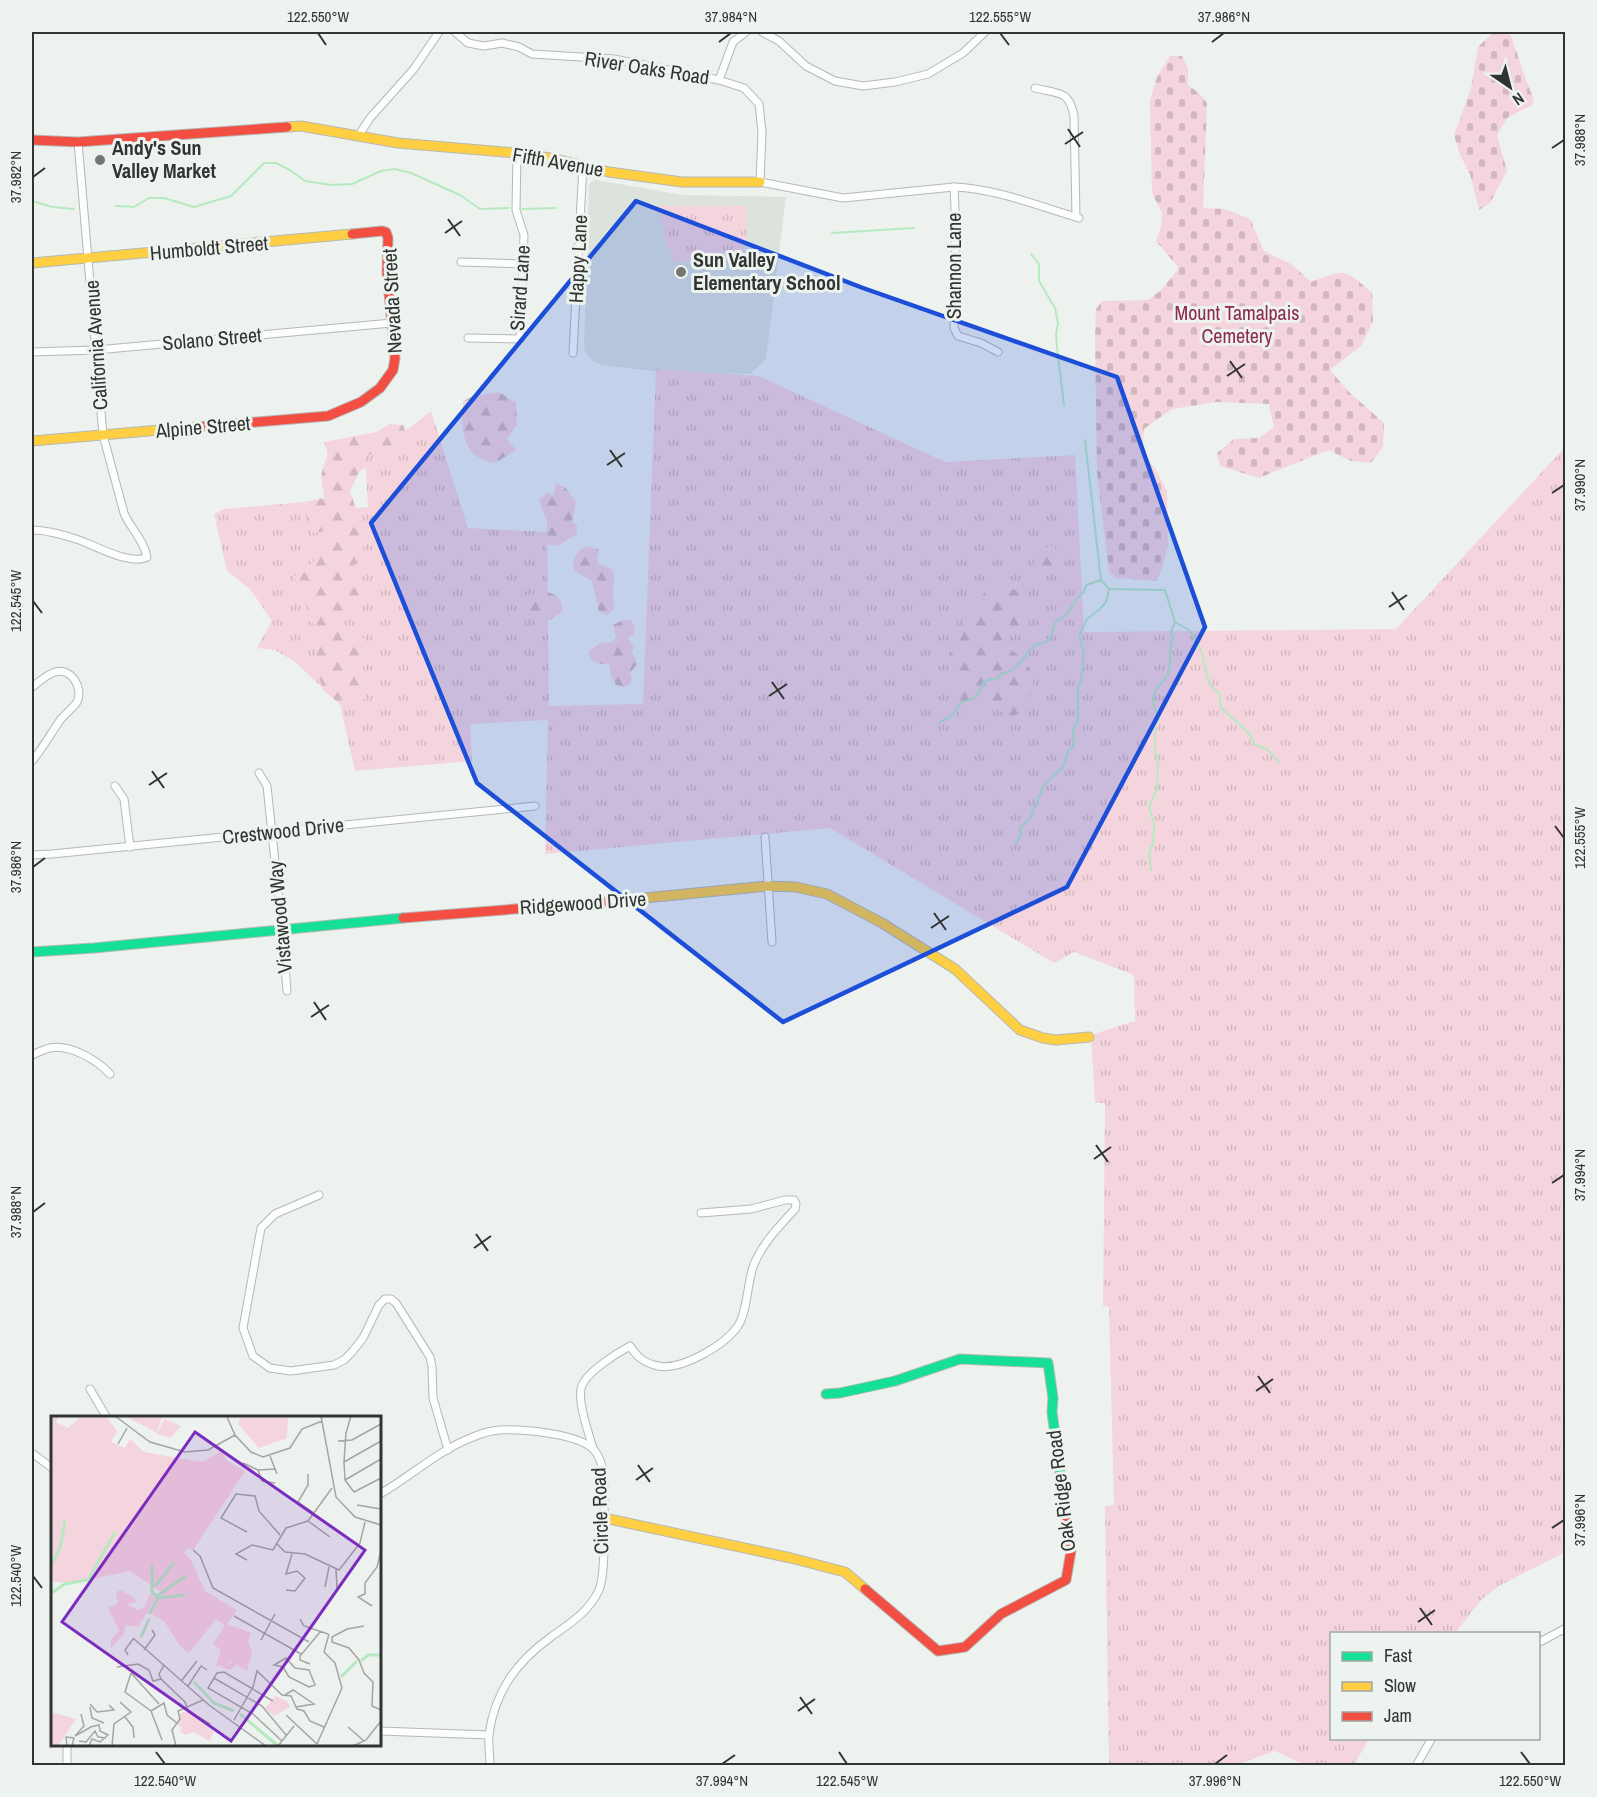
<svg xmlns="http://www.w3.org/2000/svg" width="1597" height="1797" font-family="'Archivo Narrow',sans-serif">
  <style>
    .built { fill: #dbe3dc }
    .grass { fill: url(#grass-tufts) }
    .forest { fill: url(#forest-firs) }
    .cemetery { fill: url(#cemetery-stones) }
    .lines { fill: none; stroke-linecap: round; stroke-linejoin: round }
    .stream { stroke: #b5eac1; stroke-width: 2 }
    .street-casing { stroke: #b5b8b6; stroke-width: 9 }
    .fast-casing { stroke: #b5b8b6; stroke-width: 11 }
    .slow-casing { stroke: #b5b8b6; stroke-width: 11 }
    .jam-casing { stroke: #b5b8b6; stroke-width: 11 }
    .street { stroke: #fcfdfd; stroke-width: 7 }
    .fast { stroke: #16e098; stroke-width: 9 }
    .slow { stroke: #ffcf43; stroke-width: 9 }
    .jam { stroke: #f24e42; stroke-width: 9 }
    .marked { fill: #1d4ed8; fill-opacity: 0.2; stroke: #1d4ed8; stroke-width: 4.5; stroke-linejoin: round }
    .ticks { fill: none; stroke: #323432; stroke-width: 2 }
    .poi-dot { fill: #747674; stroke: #edf3ee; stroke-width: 2 }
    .labels { text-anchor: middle; stroke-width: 6; stroke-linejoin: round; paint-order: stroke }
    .street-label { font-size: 20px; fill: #323432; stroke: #edf3ee }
    .poi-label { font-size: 20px; font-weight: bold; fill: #323432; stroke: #edf3ee; text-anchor: start }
    .park-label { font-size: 20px; fill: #8d2952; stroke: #edf3ee }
    .inset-river { fill: none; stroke: #b5eac1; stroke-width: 3 }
    .inset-road { fill: none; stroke: #a3a6a3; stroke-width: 1.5 }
    .view { fill: #7b2cbf; fill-opacity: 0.15; stroke: #7b2cbf; stroke-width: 3 }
    .inset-edge { fill: none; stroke: #323432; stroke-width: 3 }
    .neatline { fill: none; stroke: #323432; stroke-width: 2 }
    .ticks-label { font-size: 15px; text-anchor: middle; fill: #323432 }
  </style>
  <defs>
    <pattern id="grass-tufts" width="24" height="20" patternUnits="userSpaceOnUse" patternTransform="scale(1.5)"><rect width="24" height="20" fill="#f5d5dd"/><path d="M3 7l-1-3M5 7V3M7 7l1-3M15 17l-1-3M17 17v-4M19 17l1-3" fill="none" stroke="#d2b7be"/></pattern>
    <pattern id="forest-firs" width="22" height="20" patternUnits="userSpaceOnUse" patternTransform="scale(1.5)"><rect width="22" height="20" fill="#f5d5dd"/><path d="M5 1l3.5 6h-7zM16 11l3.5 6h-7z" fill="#d2b7be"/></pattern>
    <pattern id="cemetery-stones" width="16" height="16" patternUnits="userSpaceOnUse" patternTransform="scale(1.5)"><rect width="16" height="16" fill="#f5d5dd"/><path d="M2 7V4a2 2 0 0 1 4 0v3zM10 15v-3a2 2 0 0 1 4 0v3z" fill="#d2b7be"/></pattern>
  </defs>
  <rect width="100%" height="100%" fill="#eef2ef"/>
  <path class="built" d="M596,180L683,195L786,197L766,359L750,374L707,373L706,377L601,365L593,361L585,352L584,346L589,185L591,182Z"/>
  <g class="grass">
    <path d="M658,206H746V214L748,215L745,252H736V260L676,262L670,256L673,254L667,247Z"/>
    <path d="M656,369L759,376L945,462L1075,455L1084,632L1396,629L1565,447V1552L1499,1586L1482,1599L1455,1633L1332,1634V1738L1369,1739L1354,1765H1304L1275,1751L1236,1765L1109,1764L1105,1506L1114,1505L1109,1307L1103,1306L1105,1103H1095L1091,1035L1135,1021L1134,975L1074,952L1054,963L830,828L545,854L548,720L470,724L472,761L355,771L340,704L295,662L275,650L257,648L272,621L250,589L227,571L214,514L224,509L304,502L306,512L368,507L365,450L379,452L431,411L468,528L547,532L549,706L643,704Z"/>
  </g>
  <g class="forest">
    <path d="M499,392L516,403L517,425L507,439L516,450L495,463C461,458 461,429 463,401L473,396Z"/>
    <path d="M390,424L403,425L407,435L387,449L366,456L367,467L359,472L350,491L365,535L362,539L365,559L354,565L348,572L353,580L362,587L348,617L337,629L345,637L365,638L369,646L362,663L368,688L365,699L340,704L323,690L317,671L315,627L294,577L324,553L330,540L325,531L311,533L307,521L304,502L324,498C324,491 320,478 322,472C325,457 331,459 324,442L376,432Z"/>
    <path d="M556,484L565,487L576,502L572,522L577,526V534L557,546L544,544L540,538L547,531V521L539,500L548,492L553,496Z"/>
    <path d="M1054,545L1056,550L1050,574L1040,576L1033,570C1033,557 1041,548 1054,545Z"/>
    <path d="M589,546L599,550L597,559L599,565C621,567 613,578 613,594C613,599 614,604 614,609L607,615L599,612L592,581L573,570C573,556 577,550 589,546Z"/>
    <path d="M1001,586L1023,592C1028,621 1024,624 1001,641C1021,660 1031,657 1034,688L1024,702L1022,713L1010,717C998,708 989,704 974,703L967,718L957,712V692L949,669V653L960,639L964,619L985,592Z"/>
    <path d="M546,592C558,594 561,599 563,611L548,621L542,615L528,619L517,608L519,596Z"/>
    <path d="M623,620H631L635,627L633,634L628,638L634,648L632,652L637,664L630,673L632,679L629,685L623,687L616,685L611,675L609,664H600L591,660L589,652L600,643L613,642L616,636L613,625Z"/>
  </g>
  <g class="cemetery">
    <path d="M1494,32H1504L1510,34C1519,56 1524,78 1534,99L1532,105L1507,118L1497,135L1507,171L1490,203L1479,210L1470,174L1460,155L1454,135L1471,88L1478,47Z"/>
    <path d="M1170,56H1182L1188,68V85L1200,94L1207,103L1203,208L1225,209L1250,219L1264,251L1291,264L1311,282C1346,269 1344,268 1372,293L1373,321L1361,346L1330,370L1349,392L1384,423L1383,447L1371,463L1351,461L1328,450L1259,478L1220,466L1217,453L1234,439L1259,438L1274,427L1269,404L1217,402L1172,409L1144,429L1142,451L1157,472L1167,491L1168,543L1162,569L1156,581L1115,578L1109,571L1097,473L1095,336L1096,309L1102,301L1148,300L1161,290L1179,268L1156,241L1161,227L1162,213L1152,193L1150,101L1157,77Z"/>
  </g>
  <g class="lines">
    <g class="stream">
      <path d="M32,201L52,207L74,209"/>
      <path d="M116,206L134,207L149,198H164L194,207L231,196L264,163H276L290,170L305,181L332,185L352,184L381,171L395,169L411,173L460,195L480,209L509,208"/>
      <path d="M522,209L556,208"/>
      <path d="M832,233L914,228"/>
      <path d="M1031,254L1039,264V281L1055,308L1058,323L1056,334L1057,347L1064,405"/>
      <path d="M1085,440L1101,580L1109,589L1165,590L1175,622L1190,631L1202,653L1209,684L1219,693L1221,708L1249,733L1254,744L1268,750L1279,762"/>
      <path d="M940,722L951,716L962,702C975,700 979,695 984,682L991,679L996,680L1002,673C1016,673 1024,656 1033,647C1038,642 1045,645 1049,639C1053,634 1053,626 1056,622C1058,619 1062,619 1064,617C1073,609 1073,599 1084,592L1086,585L1101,580"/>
      <path d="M1015,845L1021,835L1020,827L1030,819L1044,785L1063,767L1068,751L1074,746L1073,730L1078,722V687L1081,681L1084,653L1079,636L1087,619L1100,609L1106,602L1109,589"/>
      <path d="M1151,870L1149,853L1153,844L1154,824L1149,807L1157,789L1158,765L1155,746V725L1159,719C1157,713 1153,706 1153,700C1153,689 1162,684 1167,676C1173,663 1167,651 1173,639L1171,631L1175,622"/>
    </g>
    <g class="street-casing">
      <g id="street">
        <path d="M455,32L468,43L484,46L502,43L519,47L532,54L614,59L719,80L744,88L759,104L762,132L760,182L843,198L954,187C998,189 1038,206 1079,218"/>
        <path d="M762,32L779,41L806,66L835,81L863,86L895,82L928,74L963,53L985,32"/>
        <path d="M719,80L733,42L746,32"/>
        <path d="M1035,88C1059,94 1069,90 1074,116L1076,217"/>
        <path d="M359,135L370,118L413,70L439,32"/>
        <path d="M954,187L956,231L954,328L958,336L981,343L998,352"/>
        <path d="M461,262L522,264"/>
        <path d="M468,338L520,339L524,235L516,210L517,153"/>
        <path d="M32,352L96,350L392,323"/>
        <path d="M573,353L583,165"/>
        <path d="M32,530C47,530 64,535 79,540C96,546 131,566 147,557C144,540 130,528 124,513L103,435L78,142"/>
        <path d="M32,687C39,682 46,675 55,672C71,667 84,688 77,702C73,708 66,713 61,719C51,733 43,748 32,761"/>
        <path d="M259,773L267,786L282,928L287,991"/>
        <path d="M115,786L124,799L130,847"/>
        <path d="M765,837L772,942"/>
        <path d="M32,855L52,854L535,806"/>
        <path d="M32,1055C37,1053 44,1049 50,1048C70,1044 97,1060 110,1074"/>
        <path d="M319,1195L275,1214L261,1228L243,1328L253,1356L270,1368L291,1371L334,1365L344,1360L352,1352L363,1338L379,1305L385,1299H391L396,1303L430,1357L432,1367L433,1398L448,1450"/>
        <path d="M90,1389L107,1418"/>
        <path d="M593,1449C589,1433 578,1405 581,1389C583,1374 617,1353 630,1346C637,1357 644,1363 658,1366C681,1371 725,1345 738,1326C748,1310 747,1282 754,1264C763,1243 780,1225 795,1209L796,1204L794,1200H785L751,1209L701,1213"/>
        <path d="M32,1453L52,1468"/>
        <path d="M380,1494C411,1476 439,1450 473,1437C480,1434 490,1431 499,1430C521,1429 580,1433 595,1451C605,1464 604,1484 604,1500C604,1520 606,1574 599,1590C589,1612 569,1624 551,1637C516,1662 495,1692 489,1734C488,1744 490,1755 490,1766"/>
        <path d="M1538,1643L1566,1628"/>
        <path d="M380,1731L489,1735"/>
        <path d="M67,1766V1744"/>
        <path d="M1416,1766L1432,1738"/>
      </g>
    </g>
    <g class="fast-casing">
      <g id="fast">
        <path d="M32,952L94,948L403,918"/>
        <path d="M826,1394L840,1393L895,1381L960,1359L1048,1363L1053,1398L1052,1412L1064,1502"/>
      </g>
    </g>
    <g class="slow-casing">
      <g id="slow">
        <path d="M287,127L301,126L398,143L517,153L556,159L609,172L682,182H760"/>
        <path d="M32,263L352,234"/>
        <path d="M32,441L172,429"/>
        <path d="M603,902L768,886L796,887L827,894L882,923L955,969L1020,1030L1043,1038L1056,1040L1089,1037"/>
        <path d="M604,1518L791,1558L845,1572L865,1589"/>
      </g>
    </g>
    <g class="jam-casing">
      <g id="jam">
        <path d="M32,140L78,142L287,127"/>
        <path d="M172,429L328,416L361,402L380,388L393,370L395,358L387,272L388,238L386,232L382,231L352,234"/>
        <path d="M403,918L603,902"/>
        <path d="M865,1589L938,1651L965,1647L1001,1614L1066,1580L1071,1551L1064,1502"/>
      </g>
    </g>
    <use href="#street" class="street"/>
    <use href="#fast" class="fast"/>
    <use href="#slow" class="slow"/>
    <use href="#jam" class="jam"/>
  </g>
  <path class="marked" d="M636,201L863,288L1117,377L1205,627L1067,887L783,1022L477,783L371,523Z"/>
  <path class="ticks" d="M318,33L326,45M1000,33L1009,45M719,42L731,33M1212,42L1224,33M1068,129L1080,147M1065,144L1083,132M1552,148L1564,140M33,177L45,168M448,219L460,236M445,233L462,221M1230,361L1242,378M1227,376L1245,364M610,450L622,467M607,465L625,453M1552,493L1564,485M1392,592L1404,610M33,601L42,613M1389,607L1407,595M772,682L784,699M769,696L787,684M152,771L164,788M149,785L167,773M1555,826L1564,838M33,867L45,858M934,913L946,930M931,928L949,916M314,1002L326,1020M311,1017L329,1005M1096,1145L1108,1162M1094,1159L1111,1147M1552,1183L1564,1175M33,1212L45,1203M476,1234L488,1251M474,1248L491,1236M1258,1376L1270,1393M1256,1391L1273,1379M638,1465L650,1482M636,1480L653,1468M1552,1528L1564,1520M33,1576L42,1588M1420,1608L1432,1625M1418,1622L1435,1610M800,1697L812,1714M798,1711L815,1699M156,1752L165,1764M839,1752L847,1764M1521,1752L1530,1764M722,1764L735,1755M1215,1764L1227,1755"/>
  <g class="poi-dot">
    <circle cx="100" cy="160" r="6"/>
    <circle cx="681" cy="272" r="6"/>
  </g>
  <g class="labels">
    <g class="street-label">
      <text transform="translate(647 68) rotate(9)" y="7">River Oaks Road</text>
      <text transform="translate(558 162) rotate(10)" y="7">Fifth Avenue</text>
      <text transform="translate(209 248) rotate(-5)" y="7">Humboldt Street</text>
      <text transform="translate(578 259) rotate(-87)" y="7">Happy Lane</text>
      <text transform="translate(954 266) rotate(-90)" y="7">Shannon Lane</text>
      <text transform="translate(520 288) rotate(-86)" y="7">Sirard Lane</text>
      <text transform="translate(392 301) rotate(-93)" y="7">Nevada Street</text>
      <text transform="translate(212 339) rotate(-5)" y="7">Solano Street</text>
      <text transform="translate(96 345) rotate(-94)" y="7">California Avenue</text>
      <text transform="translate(203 427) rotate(-5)" y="7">Alpine Street</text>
      <text transform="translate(283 831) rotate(-6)" y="7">Crestwood Drive</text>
      <text transform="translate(583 903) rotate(-4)" y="7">Ridgewood Drive</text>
      <text transform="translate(280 917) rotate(-95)" y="7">Vistawood Way</text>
      <text transform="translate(1061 1491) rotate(-97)" y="7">Oak Ridge Road</text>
      <text transform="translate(600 1511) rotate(-92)" y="7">Circle Road</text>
    </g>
    <g class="poi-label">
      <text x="112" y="155">Andy's Sun<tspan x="112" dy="23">Valley Market</tspan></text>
      <text x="693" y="267">Sun Valley<tspan x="693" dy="23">Elementary School</tspan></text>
    </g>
    <g class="park-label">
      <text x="1237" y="320">Mount Tamalpais<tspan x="1237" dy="23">Cemetery</tspan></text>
    </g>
  </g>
  <g transform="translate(51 1416)">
    <rect width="330" height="330" fill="#eef2ef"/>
    <path d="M0,0H8L5,6L17,12L30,1L55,0L66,15L60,26L74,32L79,23L93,36L151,46L171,35L175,44L194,55L142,134L136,132L133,137L140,144L154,175L186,194L176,208L200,217L197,225L201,237L196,255L179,244L175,250L165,249L170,234L162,228L174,209L165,203L138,237L128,229L114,206L100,197L112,177L79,155L22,167L0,166ZM74,0L95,2L111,1L106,17ZM190,0H237L236,22L208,32L187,8ZM224,280L236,285L239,291L223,300L214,292Z" fill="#f5d5dd"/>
    <path d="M192,225L197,228L192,242L186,243L190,245L179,254L170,251L180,247L191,233ZM0,296L25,303L7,330H0Z" fill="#f5d5dd"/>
    <path d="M69,174L82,181L85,186L76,188L86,194L93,192L99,178L105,182L87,211L75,209L72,219L60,232V224L68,214L57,192L67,187L65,177Z" fill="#f5d5dd"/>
    <path d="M113,3L130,10L120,22L106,18ZM136,295L163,316L158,325L143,316L134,319L129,315L131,311L126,309L129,297Z" fill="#f5d5dd"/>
    <path class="inset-river" d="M0,149L9,132L14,104M103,171L123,147M0,177L14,168L37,164L64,116M106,180L135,160M107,182L134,179M98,198L107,182L101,176V149M90,221L98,203M310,245L317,239H330M290,261L306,245M143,266L163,287L183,295M189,298L226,329"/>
    <path class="inset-road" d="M64,0L99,26L134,36L157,34L184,19M270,0L285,81L304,101L330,109M300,0L295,17L293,46L294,64L303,76M176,1L184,19L200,36L212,41L239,32L251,13L271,5M287,25L301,24L330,8M67,28L76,12M219,40L226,58M293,46L330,25M192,47L207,54L224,53M207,54L211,65L224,67M257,58V69L247,86L263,97M294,64L330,43M303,76L330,62M306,89L330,93M257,105L279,121M196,116L170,102L185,78L204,80L208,95L229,119M225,127L234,136L254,138L288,154L309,127L314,106M142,134L149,140L162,172L258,226M196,144L185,138L201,129L222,134L235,112L257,105L281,72M285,153L286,172M274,171L278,151M235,174L244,175L254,162L246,155L235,158L241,138M321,190L307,181L314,178V167L326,151L330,135M183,200L250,238M249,203L253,210L277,218M313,210L296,213L281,221V226L298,232L308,244L313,257L322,266L321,290L330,294M82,222L158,289L215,330M210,224L224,198M93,234L104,219L101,214M77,239L74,234L82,223M235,242L244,252L258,254L264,269L258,271L238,261L232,251L223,249ZM259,248L249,244V240L270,215M113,249L108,258L110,263L134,286L137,295L159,308M66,251L87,248L98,254L102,265L110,263M80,257L74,276L100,295M80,257L108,288M163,262L211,290L235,319M131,264L146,245M137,270L150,250L156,254M234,279L242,274L263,288L245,291M222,285L173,256L166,257L157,272L202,298L231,325M39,288L46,296L63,294L58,289M39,291L41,302L53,307M100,295L113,287L116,299L126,307M100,295L111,324M235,299L266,328M74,301L82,311L83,322M183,304L202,271L206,255L231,279L240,280L246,293L253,295L259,305L273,311M297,311L313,325M24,320L40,311M24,320L33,310L30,298M28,325L35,326L44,315L47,321L55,322M266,328L291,272L284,247L273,236L278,218M16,330L15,321L23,322L21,330M38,330L41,323L49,326L57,319L49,315L48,309L39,311M61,330L63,308L80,296L69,286M125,330L121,314L129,303L127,295L152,284M227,330L243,310M302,330L315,324L330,305"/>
    <path class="view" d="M144,16L314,134L180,325L11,206Z"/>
    <rect width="330" height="330" class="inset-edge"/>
  </g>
  <rect width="1597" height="1797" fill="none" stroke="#edf3ee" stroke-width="66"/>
  <rect x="1330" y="1632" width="210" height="108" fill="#edf3ee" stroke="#a2a7a3" stroke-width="1.5"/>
  <rect x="1342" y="1652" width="30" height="9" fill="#16e098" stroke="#a2a7a3" stroke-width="1.5"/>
  <text x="1384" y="1662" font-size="18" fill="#323432">Fast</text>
  <rect x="1342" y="1682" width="30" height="9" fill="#ffcf43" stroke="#a2a7a3" stroke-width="1.5"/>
  <text x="1384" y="1692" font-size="18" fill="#323432">Slow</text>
  <rect x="1342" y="1712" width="30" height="9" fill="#f24e42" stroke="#a2a7a3" stroke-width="1.5"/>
  <text x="1384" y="1722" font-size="18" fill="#323432">Jam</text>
  <g transform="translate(1510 87) rotate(145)" stroke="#edf3ee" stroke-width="4.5" paint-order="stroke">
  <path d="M0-4.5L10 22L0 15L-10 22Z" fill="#323432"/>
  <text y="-9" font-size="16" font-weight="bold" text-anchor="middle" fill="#323432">N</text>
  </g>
  <rect x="33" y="33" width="1531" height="1731" class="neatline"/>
  <g class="ticks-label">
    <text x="318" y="22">122.550°W</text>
    <text x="731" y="22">37.984°N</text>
    <text x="1000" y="22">122.555°W</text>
    <text x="1224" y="22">37.986°N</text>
    <text transform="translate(1580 140) rotate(-90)" y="5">37.988°N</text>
    <text transform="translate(16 177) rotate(-90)" y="5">37.982°N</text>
    <text transform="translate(1580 485) rotate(-90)" y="5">37.990°N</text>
    <text transform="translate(16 601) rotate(-90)" y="5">122.545°W</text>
    <text transform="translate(1580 838) rotate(-90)" y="5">122.555°W</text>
    <text transform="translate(16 867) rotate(-90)" y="5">37.986°N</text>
    <text transform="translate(1580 1175) rotate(-90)" y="5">37.994°N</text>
    <text transform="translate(16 1212) rotate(-90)" y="5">37.988°N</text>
    <text transform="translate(1580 1520) rotate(-90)" y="5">37.996°N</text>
    <text transform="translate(16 1576) rotate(-90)" y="5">122.540°W</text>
    <text x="165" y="1786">122.540°W</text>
    <text x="722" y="1786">37.994°N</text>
    <text x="847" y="1786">122.545°W</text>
    <text x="1215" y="1786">37.996°N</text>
    <text x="1530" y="1786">122.550°W</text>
  </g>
</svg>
